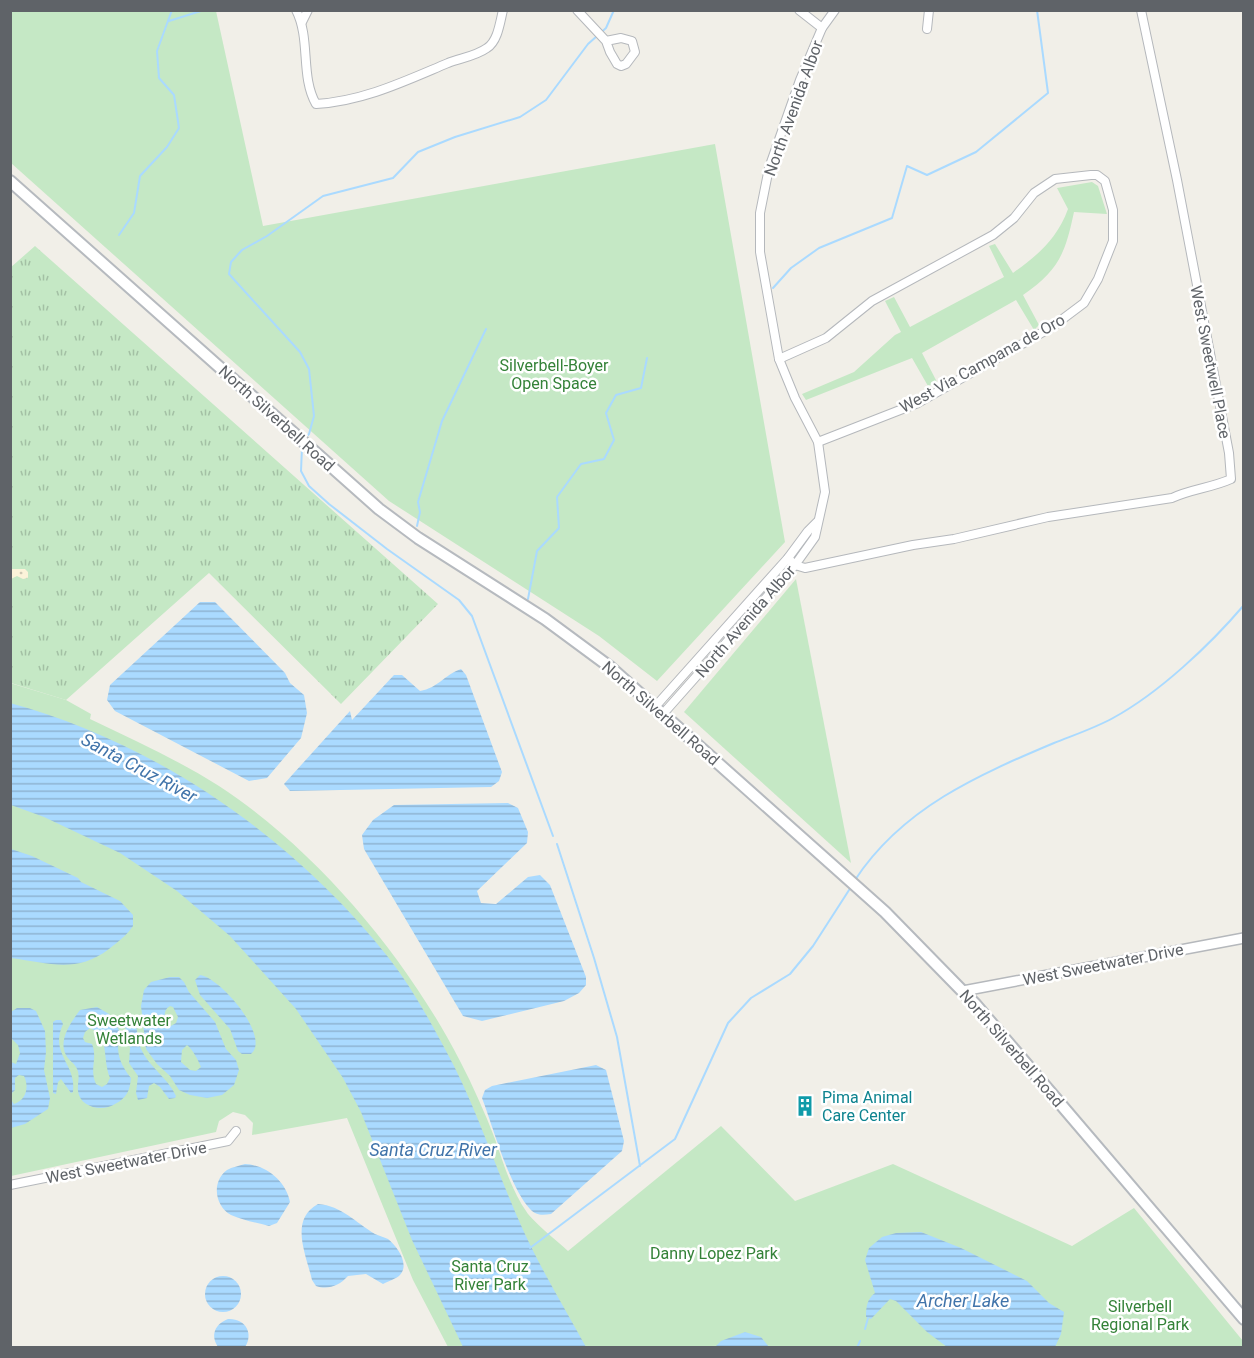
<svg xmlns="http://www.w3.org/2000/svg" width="1254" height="1358" font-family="Roboto,sans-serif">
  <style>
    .grass { fill: url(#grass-tufts) }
    .sand { fill: url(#sand-dots) }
    .green { fill: #c5e8c5 }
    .water { fill: url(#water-rules); fill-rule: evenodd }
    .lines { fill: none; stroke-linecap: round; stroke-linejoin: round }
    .stream { stroke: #aadaff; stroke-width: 2 }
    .minor-casing { stroke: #b5b8bc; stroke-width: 10 }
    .tertiary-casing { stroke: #b5b8bc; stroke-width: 12 }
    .secondary-casing { stroke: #b6babf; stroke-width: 14 }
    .minor { stroke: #fff; stroke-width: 8 }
    .tertiary { stroke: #fff; stroke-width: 9 }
    .secondary { stroke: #fff; stroke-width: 10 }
    .labels { text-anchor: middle; stroke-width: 5; stroke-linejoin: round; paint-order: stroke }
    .street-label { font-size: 16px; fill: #5f6368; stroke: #fff }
    .park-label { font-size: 16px; fill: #348238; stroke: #fff }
    .culture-label { font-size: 16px; fill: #0d838f; stroke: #fff; text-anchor: start }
    .water-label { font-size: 18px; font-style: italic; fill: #4174aa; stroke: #fff }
  </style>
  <defs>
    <pattern id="grass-tufts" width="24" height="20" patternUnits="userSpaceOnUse" patternTransform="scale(1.5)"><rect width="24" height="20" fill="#c5e8c5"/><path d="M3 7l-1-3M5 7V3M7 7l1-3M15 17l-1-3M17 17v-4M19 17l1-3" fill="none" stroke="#a3c0a4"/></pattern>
    <pattern id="sand-dots" width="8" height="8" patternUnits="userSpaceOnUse" patternTransform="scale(1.5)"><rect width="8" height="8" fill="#fbf3d9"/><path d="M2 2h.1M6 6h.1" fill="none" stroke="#cec8b4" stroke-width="1.8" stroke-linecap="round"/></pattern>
    <pattern id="water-rules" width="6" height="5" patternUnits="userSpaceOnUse" patternTransform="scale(1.5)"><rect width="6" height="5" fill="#aadaff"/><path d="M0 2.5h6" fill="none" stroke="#8eb4d2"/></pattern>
  </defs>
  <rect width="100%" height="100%" fill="#f1efe8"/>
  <path class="grass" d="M35,246L438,604L341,704L209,573L66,700L11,683L10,268Z"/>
  <path class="sand" d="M11,569H25L28,572V578L23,579L17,576L11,579Z"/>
  <g class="green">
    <path d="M11,10L216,11L263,226L715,144L785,542L657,681L599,636L389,501L11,163Z"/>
    <path d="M1092,182L1098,186L1107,214L1074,212C1065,254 1059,270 1023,295L1039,325L1034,330L1016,300L922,353L937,382L928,386L912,358L806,400L802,394L854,372L895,335L901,332L885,301L894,297L910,327L1004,277L989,246L995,244L1013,273C1038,255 1057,239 1068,209L1057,188Z"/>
    <path d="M796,579L851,863L684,712Z"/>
    <path d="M10,683L66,700L91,714L90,719C134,740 178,760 219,786C317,850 407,958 460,1061C473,1086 485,1113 495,1139C504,1165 512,1192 528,1214C539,1227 555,1239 568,1251L721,1126L795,1201L893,1164L1072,1246L1134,1208L1243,1341V1347H448L413,1280L347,1118L252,1135L253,1123L245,1115L233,1112L219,1121L216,1132L11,1176Z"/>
  </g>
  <g class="water">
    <path d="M200,602H215L285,673L290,683L304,695L307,713L301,738L267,778L249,781L115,711L107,700L110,685Z"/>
    <path d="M461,669L466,675L502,772L499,781L491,787L290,791L284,784L350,711L352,720L394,675H402L420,691C438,688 444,675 461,669Z"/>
    <path d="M10,703C157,743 294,838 388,957C410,985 428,1017 445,1049C477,1107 496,1171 524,1232C542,1271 565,1309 586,1347H463L412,1240L361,1112L343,1078L296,1009L230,936L177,891L120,853L44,817L11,805Z"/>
    <path d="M508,803L518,808L528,832L527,843L477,891L481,903L496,904L528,877L540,875L550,885L586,977V985L579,993L564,1001L482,1021L463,1016L364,849L362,835L373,820L394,805Z"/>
    <path d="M11,849L32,856L78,878L81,882L120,901L133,915V926C127,935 118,942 109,949C76,974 49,963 11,958Z"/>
    <path d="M200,975C221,978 271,1037 251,1054H242L238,1051L230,1029L200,995L195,980Z"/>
    <path d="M170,977H179L184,982L189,992L215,1022L226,1049L236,1060L239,1070L234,1085L222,1095L207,1098L190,1095L179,1090L170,1076L157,1064L146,1049L141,1006L144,990L151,982ZM170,1006L173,1007L178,1017L176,1023L171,1026L167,1025C164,1018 163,1010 170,1006ZM187,1045C193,1050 198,1060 201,1067L196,1071L190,1070L181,1062L182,1050Z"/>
    <path d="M97,1007L109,1014L119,1030C117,1052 117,1060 131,1078C130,1090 127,1098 115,1104C103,1112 80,1108 78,1091C77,1083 81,1075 76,1067C73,1062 67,1059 65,1053C59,1038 72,1021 80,1010ZM90,1028C110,1036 102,1058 110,1078L107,1084L102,1087L96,1084C89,1069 98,1059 92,1044L85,1042L83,1038L85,1032Z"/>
    <path d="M17,1008H30L36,1011L45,1031L46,1052L44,1070L50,1098L48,1109L25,1124L11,1128V1062L16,1064L20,1053L18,1045L11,1038V1012ZM19,1075L24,1076C29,1086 27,1100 14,1104L11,1100V1094L15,1090V1078Z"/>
    <path d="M127,1018H131L134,1020C138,1029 137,1040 141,1049C149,1067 168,1078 176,1096L175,1098L169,1099L160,1087L154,1083L149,1086L147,1098L138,1100L136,1093L138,1076L129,1063L130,1048L125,1026Z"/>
    <path d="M56,1020H61L63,1024C49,1054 77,1064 73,1092L71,1093L61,1079L58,1082L56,1094L53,1093V1022Z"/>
    <path d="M596,1065L606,1070L624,1141L622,1151L551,1214C543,1215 536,1216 530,1209C510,1188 493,1127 482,1098L485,1090L492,1086Z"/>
    <path d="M245,1164C266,1165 286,1181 290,1202L277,1223L269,1226C257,1223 242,1220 231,1215C215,1206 211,1182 227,1170C232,1167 239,1166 245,1164Z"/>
    <path d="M318,1204C342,1206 355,1222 375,1234C379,1236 384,1237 388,1239C397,1246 410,1264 400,1275C396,1279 388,1281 383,1284L366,1274L348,1276C339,1286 328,1290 316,1286L312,1280C306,1254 289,1220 318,1204Z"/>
    <path d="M921,1232L961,1248L1027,1281L1049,1303L1064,1312L1061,1334L1055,1347H947L927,1332L896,1301L890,1299L871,1319L866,1317C866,1307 867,1299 875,1293L865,1260L869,1248L882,1237L896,1233Z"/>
    <circle cx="223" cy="1294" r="18"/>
    <path d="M228,1319C245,1318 254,1333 245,1347H218C210,1335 215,1324 228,1319Z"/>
    <path d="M745,1332L761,1337L769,1347H715L721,1341Z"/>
  </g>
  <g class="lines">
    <g class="stream">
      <path d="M169,21L204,10"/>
      <path d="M119,235L134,213L140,176L167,147L179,128L174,95L159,78L157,51L172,10"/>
      <path d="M773,288L791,268L819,248L892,218L907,166L927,175L976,152L1048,93L1037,10"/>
      <path d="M304,439L309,434L314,416L309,369L300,352L229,274L231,262L242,250L267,236L323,196L393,178L418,152L455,137L520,117L546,100L588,44L606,28L614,10"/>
      <path d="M302,447L301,471L309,486L329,504L387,549L459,600L472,616L553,836"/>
      <path d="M417,526L420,512L418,502L442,421L486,329"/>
      <path d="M528,599L537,551L559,528L557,497L581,464L604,459L614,440L606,413L616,395L641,388L647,358"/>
      <path d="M557,844L594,958L617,1037L640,1166"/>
      <path d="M855,880C902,808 978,775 1054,743C1074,735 1095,728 1113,718C1159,693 1210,645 1244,605"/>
      <path d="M530,1248L675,1139L728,1023L751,998L790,974L813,946L851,887"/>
      <path d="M865,1329L868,1318"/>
      <path d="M857,1348L860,1341"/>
    </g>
    <g class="minor-casing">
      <g id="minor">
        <path d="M296,10C311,39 300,76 316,104C364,101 405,81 448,63C461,58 476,56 487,48C498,41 500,22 503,10"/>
        <path d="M577,10L606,41L610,52L617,64L621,66L626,64L635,52L632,41L621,38L606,41"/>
        <path d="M799,10L822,28"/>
        <path d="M302,22L308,10"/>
        <path d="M927,29L929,10"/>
        <path d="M779,359L826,338L872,301L993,235L1014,218L1034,193L1055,179L1091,175H1097L1105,181L1113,210V241L1098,279L1084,303L1052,327L918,403L818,442"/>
        <path d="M788,558L795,565L805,568L913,545L954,539L1048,517L1172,498C1191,489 1211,488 1231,479L1229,453L1177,180L1141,10"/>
        <path d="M654,708L788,558L808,531L817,522"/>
        <path d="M662,715L795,565L815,537L825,492L818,442L795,398L779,359L760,252V213L769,168L800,80L822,28L835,10"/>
        <path d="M10,1185L228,1141L236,1131"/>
      </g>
    </g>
    <g class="tertiary-casing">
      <path id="tertiary" d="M963,991L1244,938"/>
    </g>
    <g class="secondary-casing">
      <path id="secondary" d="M10,181L379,509L418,538L545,619L610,667L885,912L976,1005L1244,1319"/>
    </g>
    <use href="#minor" class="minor"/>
    <use href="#tertiary" class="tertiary"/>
    <use href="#secondary" class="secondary"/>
  </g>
  <defs>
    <g id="building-bare" transform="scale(1.62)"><path d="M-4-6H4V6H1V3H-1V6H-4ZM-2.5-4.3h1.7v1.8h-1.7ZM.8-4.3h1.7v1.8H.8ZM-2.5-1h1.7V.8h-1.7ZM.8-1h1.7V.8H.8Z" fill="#0f9aa8" stroke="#fff" stroke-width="2.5" paint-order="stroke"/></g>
  </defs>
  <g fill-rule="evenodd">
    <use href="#building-bare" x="805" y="1106"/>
  </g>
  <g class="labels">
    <g class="street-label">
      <text transform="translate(793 108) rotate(-70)" y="6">North Avenida Albor</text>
      <text transform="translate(1211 362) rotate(79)" y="6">West Sweetwell Place</text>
      <text transform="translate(982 363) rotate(-29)" y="6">West Via Campana de Oro</text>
      <text transform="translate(277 418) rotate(42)" y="6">North Silverbell Road</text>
      <text transform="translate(745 621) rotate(-49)" y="6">North Avenida Albor</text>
      <text transform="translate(661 713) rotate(41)" y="6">North Silverbell Road</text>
      <text transform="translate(1103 964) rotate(-11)" y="6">West Sweetwater Drive</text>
      <text transform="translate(1012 1048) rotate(49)" y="6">North Silverbell Road</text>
      <text transform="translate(126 1162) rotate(-11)" y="6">West Sweetwater Drive</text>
    </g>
    <g class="park-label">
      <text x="554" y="371">Silverbell-Boyer<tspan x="554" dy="18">Open Space</tspan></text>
      <text x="129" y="1026">Sweetwater<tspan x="129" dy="18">Wetlands</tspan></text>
      <text x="714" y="1259">Danny Lopez Park</text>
      <text x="490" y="1272">Santa Cruz<tspan x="490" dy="18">River Park</tspan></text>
      <text x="1140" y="1312">Silverbell<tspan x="1140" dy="18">Regional Park</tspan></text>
    </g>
    <g class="culture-label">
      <text x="822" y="1103">Pima Animal<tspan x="822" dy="18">Care Center</tspan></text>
    </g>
    <g class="water-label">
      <text transform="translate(139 768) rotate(28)" y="6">Santa Cruz River</text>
      <text x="433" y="1156">Santa Cruz River</text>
      <text x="963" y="1307">Archer Lake</text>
    </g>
  </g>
  <rect width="1254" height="1358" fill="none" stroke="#5f6368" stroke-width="24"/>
</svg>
